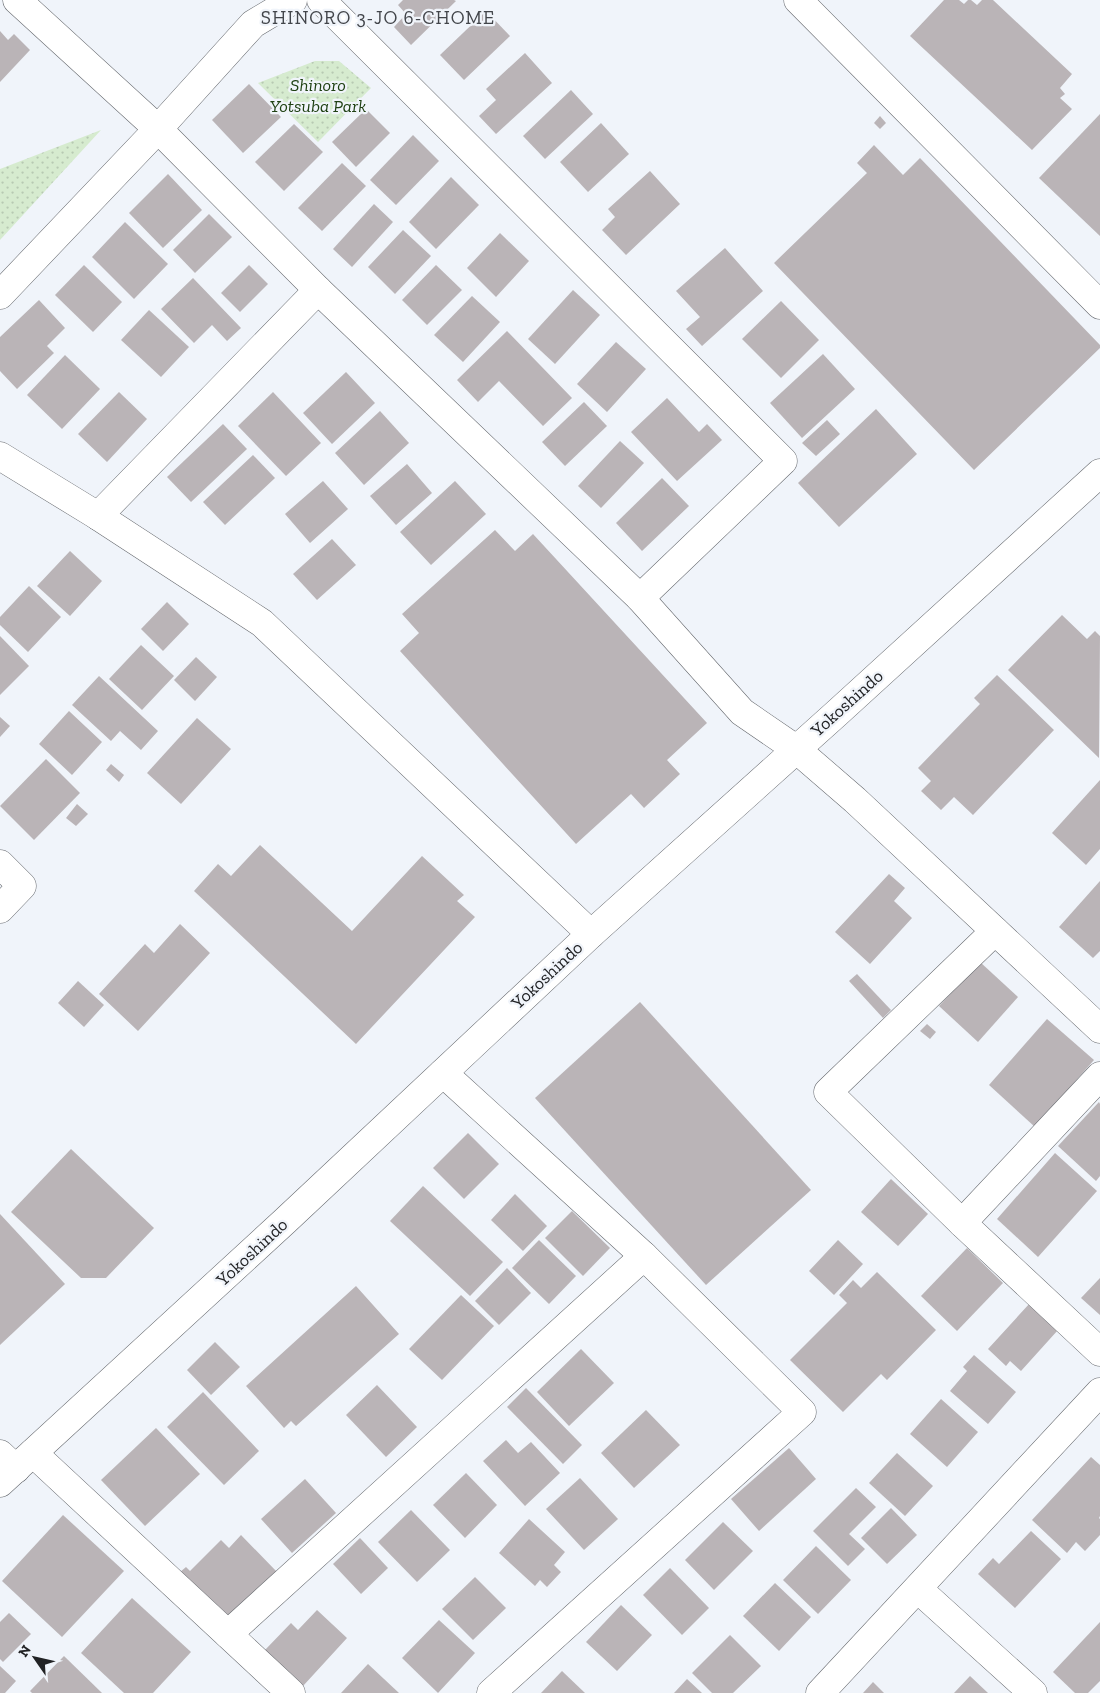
<svg xmlns="http://www.w3.org/2000/svg" width="1100" height="1693" font-family="'Zilla Slab',serif">
  <style>
    .park { fill: url(#park-dots) }
    .building { fill: #bab4b7 }
    .lines { fill: none; stroke-linecap: round; stroke-linejoin: round }
    .minor-casing { stroke: #65686d; stroke-width: 29 }
    .tertiary-casing { stroke: #65686d; stroke-width: 29 }
    .minor { stroke: #fff; stroke-width: 28 }
    .tertiary { stroke: #fff; stroke-width: 28 }
    .labels { text-anchor: middle; stroke-width: 4.5; stroke-linejoin: round; paint-order: stroke }
    .park-label { font-size: 18px; font-style: italic; fill: #1f4113; stroke: #f0f4fa }
    .street-label { font-size: 18px; fill: #212224; stroke: #f0f4fa }
    .neighbourhood-label { font-size: 19px; letter-spacing: 1px; fill: #42454a; stroke: #f0f4fa }
  </style>
  <defs>
    <pattern id="park-dots" width="8" height="8" patternUnits="userSpaceOnUse" patternTransform="scale(1.25)"><rect width="8" height="8" fill="#d6ebcf"/><path d="M2 2h.1M6 6h.1" fill="none" stroke="#b7c9b2" stroke-width="1.8" stroke-linecap="round"/></pattern>
  </defs>
  <rect width="100%" height="100%" fill="#f0f4fa"/>
  <g class="park">
    <path d="M315,61H339L371,88L318,142L258,83Z"/>
    <path d="M101,130L0,240V169Z"/>
  </g>
  <g class="building">
    <path d="M403,0H454L456,1L411,45L394,27L406,14L398,5Z"/>
    <path d="M944,0H959L964,4L968,0H971L977,5L982,0H993L1072,74L1060,88L1065,94L1060,98L1072,109L1032,150L910,36Z"/>
    <path d="M486,11L510,36L464,80L440,55Z"/>
    <path d="M0,31L8,40L14,34L30,50L0,82Z"/>
    <path d="M525,53L552,83L496,134L479,116L496,100L486,89Z"/>
    <path d="M249,84L281,117L243,153L212,120Z"/>
    <path d="M571,90L593,114L545,159L523,136Z"/>
    <path d="M366,109L390,133L356,167L332,142Z"/>
    <path d="M1100,114V236L1039,178Z"/>
    <path d="M880,116L886,123L880,129L874,123Z"/>
    <path d="M601,123L629,154L588,192L560,162Z"/>
    <path d="M294,124L323,152L284,191L255,162Z"/>
    <path d="M413,135L439,161L396,205L370,180Z"/>
    <path d="M874,145L903,175L920,158L1100,345V348L974,470L774,263L867,173L857,163Z"/>
    <path d="M342,163L366,186L322,231L298,208Z"/>
    <path d="M650,171L680,204L626,255L602,230L615,217L608,209Z"/>
    <path d="M168,174L202,210L163,248L129,213Z"/>
    <path d="M451,177L479,205L436,249L409,222Z"/>
    <path d="M374,204L393,222L352,267L333,249Z"/>
    <path d="M209,214L232,237L195,273L173,250Z"/>
    <path d="M125,222L168,264L134,299L92,257Z"/>
    <path d="M403,230L431,256L395,294L368,267Z"/>
    <path d="M500,233L529,261L496,297L467,268Z"/>
    <path d="M725,248L763,291L702,346L686,329L700,317L676,291Z"/>
    <path d="M84,265L122,302L93,332L55,295Z"/>
    <path d="M249,265L268,284L240,312L221,293Z"/>
    <path d="M436,265L462,290L427,325L402,300Z"/>
    <path d="M193,278L241,328L227,341L212,325L194,343L161,309Z"/>
    <path d="M573,290L600,315L555,364L528,339Z"/>
    <path d="M472,296L500,322L463,362L434,335Z"/>
    <path d="M39,300L65,328L47,346L54,353L17,389L0,371V337Z"/>
    <path d="M781,301L819,340L781,378L742,339Z"/>
    <path d="M149,310L189,347L161,377L121,340Z"/>
    <path d="M507,331L572,398L543,426L499,381L478,402L457,380Z"/>
    <path d="M616,342L646,369L607,412L577,384Z"/>
    <path d="M823,354L855,389L802,438L770,403Z"/>
    <path d="M65,355L100,389L62,429L27,395Z"/>
    <path d="M346,372L375,403L332,444L303,413Z"/>
    <path d="M119,392L147,419L107,462L78,434Z"/>
    <path d="M273,392L321,443L286,476L238,426Z"/>
    <path d="M667,398L699,432L707,424L722,440L677,481L631,432Z"/>
    <path d="M584,402L607,426L565,466L542,442Z"/>
    <path d="M876,409L917,454L839,527L798,483Z"/>
    <path d="M380,411L409,443L364,485L335,453Z"/>
    <path d="M827,420L840,434L816,456L802,443Z"/>
    <path d="M223,424L247,449L191,502L167,477Z"/>
    <path d="M620,441L644,463L601,508L578,486Z"/>
    <path d="M253,455L275,478L225,525L203,502Z"/>
    <path d="M407,464L432,493L396,525L370,496Z"/>
    <path d="M662,478L689,506L642,551L616,523Z"/>
    <path d="M323,481L348,509L310,543L285,514Z"/>
    <path d="M455,481L486,514L431,565L400,532Z"/>
    <path d="M495,530L515,551L533,534L707,723L667,760L680,774L644,808L631,794L576,844L400,651L419,633L402,614Z"/>
    <path d="M332,539L356,565L317,600L293,574Z"/>
    <path d="M70,551L102,581L70,616L37,586Z"/>
    <path d="M29,586L61,617L28,652L0,625V617Z"/>
    <path d="M167,602L189,624L163,651L141,629Z"/>
    <path d="M1062,615L1087,639L1095,631L1100,636L1099,758L1008,670Z"/>
    <path d="M0,636L29,666L0,695Z"/>
    <path d="M141,645L174,676L142,710L109,679Z"/>
    <path d="M196,657L217,677L195,701L174,680Z"/>
    <path d="M997,675L1054,730L973,815L954,797L941,810L921,791L931,781L918,768L980,704L974,698Z"/>
    <path d="M99,676L158,731L141,750L120,731L111,741L72,705Z"/>
    <path d="M69,711L102,742L72,775L39,744Z"/>
    <path d="M0,717L10,726L0,737Z"/>
    <path d="M197,718L231,749L181,804L147,773Z"/>
    <path d="M46,759L80,793L34,840L0,806Z"/>
    <path d="M111,764L124,775L119,782L106,770Z"/>
    <path d="M1100,780V849L1086,865L1052,833Z"/>
    <path d="M77,804L88,814L76,826L66,818Z"/>
    <path d="M260,845L352,931L422,856L464,895L457,901L475,917L356,1044L194,891L218,864L231,876Z"/>
    <path d="M889,874L905,888L894,901L912,918L870,964L835,932Z"/>
    <path d="M1100,881V951L1093,958L1059,927Z"/>
    <path d="M180,924L210,953L138,1031L99,994L145,944L154,953Z"/>
    <path d="M980,962L1018,997L978,1042L939,1006Z"/>
    <path d="M857,974L891,1010L883,1018L849,981Z"/>
    <path d="M78,981L104,1005L84,1027L58,1003Z"/>
    <path d="M640,1002L811,1190L706,1285L535,1098Z"/>
    <path d="M1047,1019L1094,1060L1035,1127L989,1085Z"/>
    <path d="M927,1024L936,1032L930,1039L920,1031Z"/>
    <path d="M1099,1102L1100,1104V1176L1096,1181L1058,1146Z"/>
    <path d="M468,1133L499,1164L464,1199L433,1168Z"/>
    <path d="M71,1149L154,1228L106,1278H81L11,1212Z"/>
    <path d="M1055,1153L1097,1191L1038,1257L997,1219Z"/>
    <path d="M891,1179L928,1214L898,1246L861,1212Z"/>
    <path d="M423,1186L503,1262L470,1296L390,1221Z"/>
    <path d="M515,1194L547,1226L523,1251L491,1220Z"/>
    <path d="M572,1211L610,1248L583,1276L545,1238Z"/>
    <path d="M0,1214L65,1284L0,1345Z"/>
    <path d="M539,1240L576,1276L549,1304L512,1268Z"/>
    <path d="M838,1240L863,1264L834,1295L809,1271Z"/>
    <path d="M967,1248L1003,1283L957,1331L921,1296Z"/>
    <path d="M507,1268L531,1293L499,1325L475,1301Z"/>
    <path d="M877,1272L936,1330L887,1380L881,1374L843,1412L790,1360L847,1303L839,1295L853,1280L861,1288Z"/>
    <path d="M1100,1278V1315L1081,1298Z"/>
    <path d="M356,1286L399,1334L296,1426L291,1421L284,1428L246,1386Z"/>
    <path d="M461,1295L494,1326L442,1380L409,1349Z"/>
    <path d="M1030,1303L1058,1330L1021,1371L1010,1361L1006,1366L988,1349Z"/>
    <path d="M215,1342L240,1367L211,1395L187,1370Z"/>
    <path d="M581,1349L614,1383L569,1426L537,1392Z"/>
    <path d="M974,1355L1016,1392L988,1424L950,1391L967,1371L963,1367Z"/>
    <path d="M377,1385L417,1427L386,1457L346,1415Z"/>
    <path d="M526,1388L582,1445L563,1464L507,1407Z"/>
    <path d="M203,1392L259,1451L224,1485L167,1427Z"/>
    <path d="M941,1399L978,1432L947,1467L910,1434Z"/>
    <path d="M646,1410L680,1445L634,1488L601,1453Z"/>
    <path d="M156,1428L200,1474L145,1526L101,1480Z"/>
    <path d="M506,1440L518,1453L531,1442L560,1473L525,1506L483,1461Z"/>
    <path d="M789,1448L816,1479L759,1531L731,1499Z"/>
    <path d="M897,1453L933,1486L905,1516L869,1483Z"/>
    <path d="M1091,1457L1100,1465V1516L1099,1518L1100,1519V1535L1085,1551L1076,1542L1067,1553L1032,1520Z"/>
    <path d="M466,1473L497,1505L465,1538L433,1505Z"/>
    <path d="M580,1478L618,1519L584,1550L546,1509Z"/>
    <path d="M305,1479L336,1513L292,1553L261,1519Z"/>
    <path d="M856,1488L876,1507L849,1534L865,1549L848,1566L813,1531Z"/>
    <path d="M891,1508L917,1535L887,1564L861,1538Z"/>
    <path d="M411,1510L450,1550L417,1582L378,1542Z"/>
    <path d="M63,1515L124,1571L62,1637L2,1581Z"/>
    <path d="M529,1519L565,1552L554,1565L561,1572L547,1587L540,1580L535,1586L499,1553Z"/>
    <path d="M723,1522L753,1551L714,1590L685,1560Z"/>
    <path d="M1031,1531L1061,1559L1015,1608L978,1574L993,1558L999,1564Z"/>
    <path d="M241,1535L277,1572L221,1627L173,1578L186,1567L190,1571L221,1540L229,1548Z"/>
    <path d="M360,1538L388,1568L361,1594L333,1564Z"/>
    <path d="M816,1546L851,1580L818,1614L783,1580Z"/>
    <path d="M670,1568L709,1608L682,1635L643,1595Z"/>
    <path d="M475,1577L506,1608L473,1640L442,1609Z"/>
    <path d="M775,1583L811,1617L779,1651L743,1616Z"/>
    <path d="M132,1598L191,1652L153,1693H124L81,1653Z"/>
    <path d="M621,1605L652,1635L617,1671L586,1642Z"/>
    <path d="M317,1610L347,1638L303,1686L265,1650L291,1623L298,1630Z"/>
    <path d="M9,1613L31,1634L3,1662L0,1659V1622Z"/>
    <path d="M439,1620L475,1653L438,1693L402,1658Z"/>
    <path d="M1100,1622V1681L1088,1693H1075L1053,1672Z"/>
    <path d="M730,1635L761,1666L733,1693H712L692,1673Z"/>
    <path d="M64,1656L102,1693H32L30,1691Z"/>
    <path d="M368,1664L399,1693H341Z"/>
    <path d="M0,1666L16,1681L5,1693H0Z"/>
    <path d="M562,1671L585,1693H541Z"/>
    <path d="M970,1676L988,1693H954Z"/>
    <path d="M687,1679L702,1693H674Z"/>
    <path d="M873,1682L884,1693H863Z"/>
  </g>
  <g class="lines">
    <g class="minor-casing">
      <g id="minor">
        <path d="M17,0L158,129L318,290L640,598L742,712L796,749"/>
        <path d="M321,0L783,461L640,598"/>
        <path d="M798,0L1100,305"/>
        <path d="M0,295L158,129L253,24L293,0"/>
        <path d="M0,456L98,516L262,623L591,934"/>
        <path d="M98,516L318,290"/>
        <path d="M0,864L22,886L0,909"/>
        <path d="M995,931L828,1092L962,1223L1100,1352"/>
        <path d="M443,1073L644,1256"/>
        <path d="M962,1223L1100,1076"/>
        <path d="M33,1453L291,1693"/>
        <path d="M0,1454L16,1469"/>
        <path d="M918,1589L1033,1693"/>
        <path d="M228,1634L644,1256L802,1412L491,1693"/>
        <path d="M820,1693L1100,1392"/>
      </g>
    </g>
    <g class="tertiary-casing">
      <g id="tertiary">
        <path d="M796,749L855,800L1100,1029"/>
        <path d="M0,1483L285,1221L591,934L837,713L1100,473"/>
      </g>
    </g>
    <use href="#minor" class="minor"/>
    <use href="#tertiary" class="tertiary"/>
  </g>
  <g class="labels">
    <g class="park-label">
      <text x="318" y="91">Shinoro<tspan x="318" dy="21">Yotsuba Park</tspan></text>
    </g>
    <g class="street-label">
      <text transform="translate(847 703) rotate(-42)" y="6">Yokoshindo</text>
      <text transform="translate(547 975) rotate(-43)" y="6">Yokoshindo</text>
      <text transform="translate(252 1252) rotate(-43)" y="6">Yokoshindo</text>
    </g>
    <g class="neighbourhood-label">
      <text x="378" y="24">SHINORO 3-JO 6-CHOME</text>
    </g>
  </g>
  <g transform="translate(35 1658) rotate(304)" stroke="#f0f4fa" stroke-width="4" paint-order="stroke">
  <path d="M0-4L9 19L0 12L-9 19Z" fill="#212224"/>
  <text y="-8" font-size="14" font-weight="bold" text-anchor="middle" fill="#212224">N</text>
  </g>
</svg>
